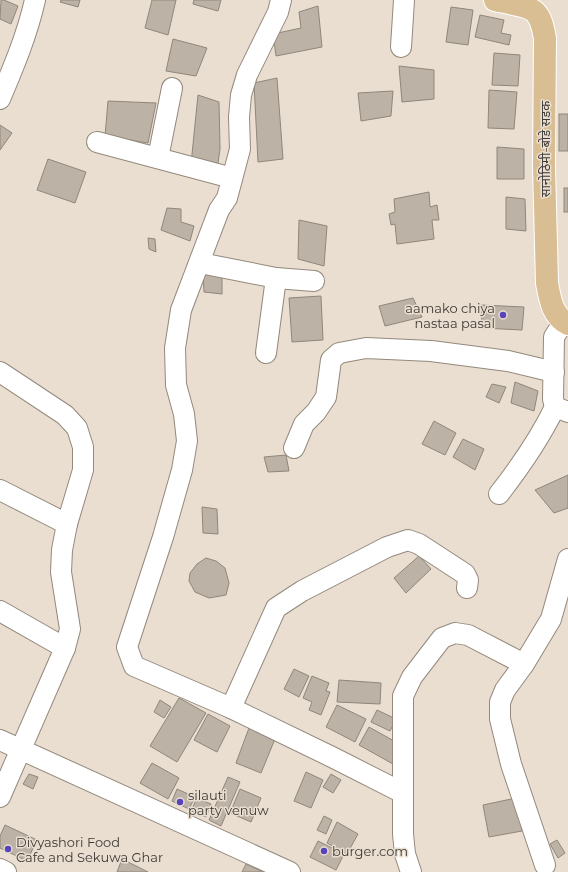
<svg xmlns="http://www.w3.org/2000/svg" width="568" height="872" font-family="Montserrat,'Noto Sans Devanagari',sans-serif">
  <style>
    .building { fill: #bcb2a5; stroke: #90877a }
    .lines { fill: none; stroke-linecap: round; stroke-linejoin: round }
    .minor-casing { stroke: #93897c; stroke-width: 22 }
    .major-casing { stroke: #fff; stroke-width: 24 }
    .minor { stroke: #fff; stroke-width: 20 }
    .major { stroke: #dabe93; stroke-width: 22 }
    .poi-dot { fill: #5743bb; stroke: #e9ded0; stroke-width: 1.5 }
    .labels { text-anchor: middle; stroke-width: 3; stroke-linejoin: round; paint-order: stroke }
    .street-label { font-size: 13px; fill: #3e3a35; stroke: #e9ded0 }
    .poi-label { font-size: 13px; fill: #3e3a35; stroke: #e9ded0; text-anchor: start }
  </style>
  <rect width="100%" height="100%" fill="#e9ded0"/>
  <g class="building">
    <path d="M1,0H4L18,6L11,24L0,19Z"/>
    <path d="M61,0H80L78,7L60,2Z"/>
    <path d="M152,0H176L168,35L145,28Z"/>
    <path d="M194,0H221L218,11L193,4Z"/>
    <path d="M318,6L322,47L276,56L273,34L301,28L299,12Z"/>
    <path d="M451,7L473,10L468,45L446,42Z"/>
    <path d="M480,15L504,20L501,33L511,35L509,45L475,37Z"/>
    <path d="M173,39L207,48L196,76L166,71Z"/>
    <path d="M494,53L520,55L518,86L492,85Z"/>
    <path d="M399,66L434,70V99L402,102Z"/>
    <path d="M277,78L283,159L258,162L254,83Z"/>
    <path d="M489,90L517,92L514,129L488,128Z"/>
    <path d="M393,91L391,116L361,121L358,93Z"/>
    <path d="M198,95L219,102L220,149L217,170L191,164Z"/>
    <path d="M108,101L156,103L148,143L105,136Z"/>
    <rect x="559" y="114" width="9" height="37"/>
    <path d="M0,125L12,133L0,150Z"/>
    <path d="M497,147L524,149V179H497Z"/>
    <path d="M48,159L86,172L75,203L37,190Z"/>
    <rect x="564" y="188" width="4" height="24"/>
    <path d="M429,192L430,207L437,205L439,220H432L434,239L397,244L395,224L391,225L389,214L395,212L394,199Z"/>
    <path d="M506,197L525,199L526,231L506,229Z"/>
    <path d="M167,208L181,209V222L194,226L190,241L161,230Z"/>
    <path d="M299,220L327,226L324,266L298,259Z"/>
    <path d="M148,238L155,239L156,252L149,249Z"/>
    <path d="M203,270H222V294L204,292Z"/>
    <path d="M321,296L323,340L292,342L289,298Z"/>
    <path d="M413,298L422,317L385,326L379,306Z"/>
    <path d="M481,305L524,307L522,330L482,328Z"/>
    <path d="M515,382L538,391L534,411L511,403Z"/>
    <path d="M492,384L506,387L499,403L486,397Z"/>
    <path d="M434,421L456,433L445,455L422,444Z"/>
    <path d="M463,439L484,449L475,470L453,457Z"/>
    <path d="M286,455L289,471L268,472L264,457Z"/>
    <path d="M568,475V508L554,513L535,490Z"/>
    <path d="M202,507L217,509L218,534L203,533Z"/>
    <path d="M419,556L431,569L406,593L394,578Z"/>
    <path d="M206,558L216,561L225,568L229,583L226,595L209,598L195,592L189,581L190,573L197,564Z"/>
    <path d="M294,669L309,676L299,697L284,689Z"/>
    <path d="M312,676L329,683L326,691L330,692L321,715L309,710L312,702L303,698Z"/>
    <path d="M339,680L381,683L380,704L337,702Z"/>
    <path d="M179,698L206,713L177,762L150,746Z"/>
    <path d="M160,700L171,707L164,718L154,712Z"/>
    <path d="M337,705L366,719L355,742L326,727Z"/>
    <path d="M377,710L396,719L390,731L371,722Z"/>
    <path d="M208,714L230,726L217,752L194,740Z"/>
    <path d="M369,727L403,746L393,764L359,745Z"/>
    <path d="M249,728L275,739L261,773L236,763Z"/>
    <path d="M152,763L179,778L168,799L140,783Z"/>
    <path d="M306,772L323,780L311,808L294,801Z"/>
    <path d="M29,774L38,777L33,789L23,784Z"/>
    <path d="M331,774L341,780L333,793L323,787Z"/>
    <path d="M228,777L240,782L221,826L209,820Z"/>
    <path d="M177,789L195,797L189,809L172,801Z"/>
    <path d="M240,789L261,798L251,822L230,813Z"/>
    <path d="M197,798L211,804L206,817L191,811Z"/>
    <path d="M516,798L522,831L489,837L483,805Z"/>
    <path d="M324,816L332,820L326,834L317,830Z"/>
    <path d="M337,822L358,834L347,854L327,843Z"/>
    <path d="M5,825L37,840L27,861L0,848V836Z"/>
    <path d="M557,840L565,853L558,858L550,844Z"/>
    <path d="M318,841L344,854L336,870L310,857Z"/>
    <path d="M122,859L148,872H117Z"/>
    <path d="M246,864L263,872H242Z"/>
  </g>
  <g class="lines">
    <g class="minor-casing">
      <g id="minor">
        <path d="M281,0L278,12L247,75L241,95L239,117L240,149L227,198L219,210L181,310L175,348L176,385L184,414L187,441L182,470L163,537L127,647L134,666L231,708L334,758L403,793"/>
        <path d="M401,47L404,0"/>
        <path d="M0,99C14,66 27,35 35,0"/>
        <path d="M97,142L232,178"/>
        <path d="M158,158L172,88"/>
        <path d="M200,263L276,278L314,281"/>
        <path d="M564,321L554,337L553,399L555,407L568,412"/>
        <path d="M266,353L276,278"/>
        <path d="M0,372L65,415L77,428L83,447V470L67,524"/>
        <path d="M294,448L304,424L316,412L326,397L331,360L339,353L366,348L431,351L508,361L554,372"/>
        <path d="M0,490L67,524L62,550L61,572L70,629L65,648L0,797"/>
        <path d="M499,494C520,467 540,438 555,407"/>
        <path d="M0,611L65,648"/>
        <path d="M231,708L276,608L302,591L387,547L408,540L419,544L465,574L468,580L467,588"/>
        <path d="M0,740L290,872"/>
        <path d="M545,865L511,764L500,719V702L505,690L524,664L551,619L568,559"/>
        <path d="M0,869L6,872"/>
        <path d="M411,872L405,854L403,834V696L412,677L442,638L455,633L468,635L524,664"/>
      </g>
    </g>
    <g class="major-casing">
      <path id="major" d="M495,0C503,2 529,6 535,12C542,19 543,29 545,38L544,166L547,283C550,299 552,316 568,324"/>
    </g>
    <use href="#minor" class="minor"/>
    <use href="#major" class="major"/>
  </g>
  <g class="poi-dot">
    <circle cx="503" cy="315" r="4"/>
    <circle cx="180" cy="802" r="4"/>
    <circle cx="8" cy="849" r="4"/>
    <circle cx="324" cy="851" r="4"/>
  </g>
  <g class="labels">
    <g class="street-label">
      <text transform="translate(545 149) rotate(-90)" y="5">सानोठिमी-बोडे सडक</text>
    </g>
    <g class="poi-label">
      <text x="495" y="313" text-anchor="end">aamako chiya<tspan x="495" dy="15">nastaa pasal</tspan></text>
      <text x="188" y="800">silauti<tspan x="188" dy="15">party venuw</tspan></text>
      <text x="16" y="847">Divyashori Food<tspan x="16" dy="15">Cafe and Sekuwa Ghar</tspan></text>
      <text x="332" y="856">burger.com</text>
    </g>
  </g>
</svg>
